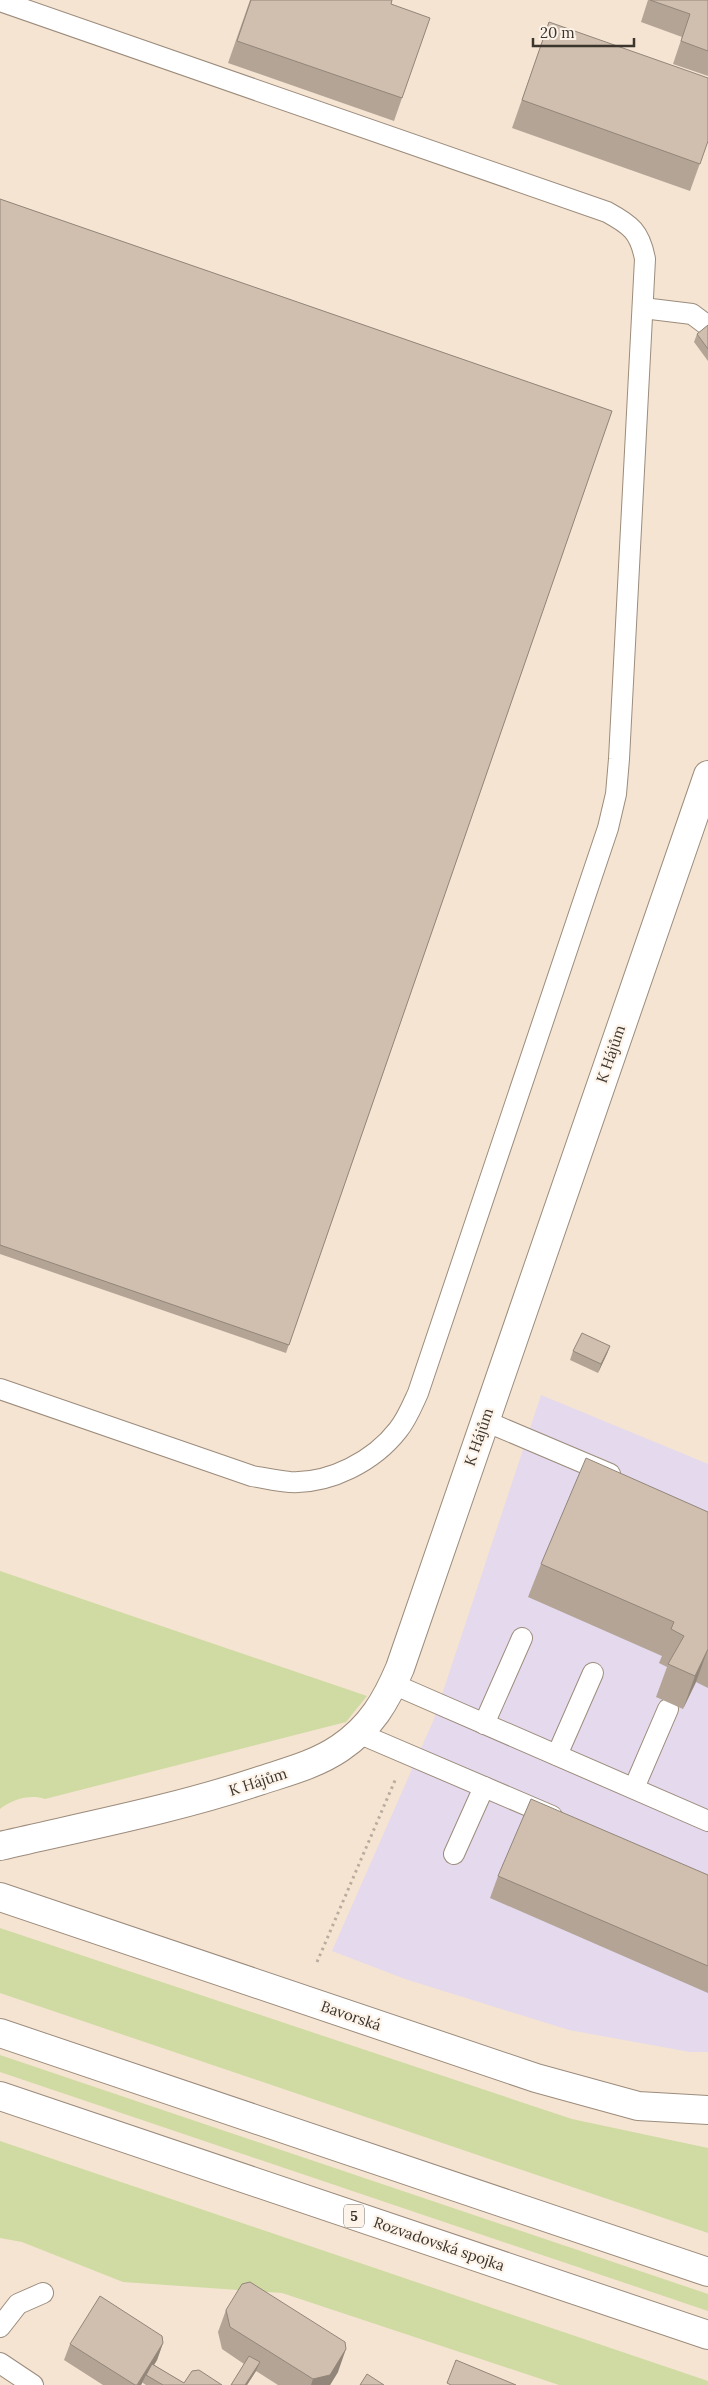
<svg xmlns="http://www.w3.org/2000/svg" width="708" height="2385" font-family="Lora,serif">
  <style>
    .commercial { fill: #e4d9ed }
    .green { fill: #cfdba2 }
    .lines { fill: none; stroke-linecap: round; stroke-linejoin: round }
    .service-casing { stroke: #9c8c7c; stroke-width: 22 }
    .minor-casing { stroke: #9c8c7c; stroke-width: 30 }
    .tertiary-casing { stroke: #9c8c7c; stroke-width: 30 }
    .trunk-casing { stroke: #9c8c7c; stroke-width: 30 }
    .path { stroke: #b9ac9e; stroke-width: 3; stroke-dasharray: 2.5 4; stroke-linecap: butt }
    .service { stroke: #fff; stroke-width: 20 }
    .minor { stroke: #fff; stroke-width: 28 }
    .tertiary { stroke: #fff; stroke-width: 28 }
    .trunk { stroke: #fff; stroke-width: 28 }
    .wall { fill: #b3a496 }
    .shaded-wall { fill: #92867a }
    .building { fill: #d0bfae; stroke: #92867a }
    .labels { text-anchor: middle; stroke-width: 4.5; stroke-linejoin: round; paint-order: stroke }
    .shield { fill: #fdf3e8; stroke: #756e66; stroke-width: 1 }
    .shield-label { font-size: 14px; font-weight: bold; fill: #3b352e }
    .street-label { font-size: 15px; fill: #3b352e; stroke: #fdf3e8 }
  </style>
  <rect width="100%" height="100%" fill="#f5e4d2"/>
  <path class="commercial" d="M541,1395L708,1464V2052H690L569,2030L405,1979L332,1951L434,1719Z"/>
  <g class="green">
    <path d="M0,1571L367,1696L346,1722L45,1799C30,1794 13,1799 0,1809Z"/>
    <path d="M0,1928L572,2119L708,2148V2233L0,1993Z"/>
    <path d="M0,2055L708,2294V2311L0,2072Z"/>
    <path d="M0,2141L708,2381V2385H559L282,2293L123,2282L22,2242L0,2238Z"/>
  </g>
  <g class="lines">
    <g class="service-casing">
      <g id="service">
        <path d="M0,1L607,212C631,225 640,232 645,259L619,759L616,794L608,828L418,1393C412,1406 407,1419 398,1430C374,1461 330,1484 290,1482C277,1481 265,1478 252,1476L0,1389"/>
        <path d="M643,308L692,314L708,326"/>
        <path d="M485,1421L610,1474"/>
        <path d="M393,1684L708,1821"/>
        <path d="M484,1724L522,1638"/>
        <path d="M358,1733L552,1816"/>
        <path d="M557,1755L593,1673"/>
        <path d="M634,1788L668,1709"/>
        <path d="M454,1854L484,1787"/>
        <path d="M0,2327L18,2304L43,2293"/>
        <path d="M0,2363L33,2385"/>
      </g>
    </g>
    <g class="minor-casing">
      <path id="minor" d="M0,1846C86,1826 175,1809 259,1781C286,1772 315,1765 340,1748C371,1727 386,1701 400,1668L708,775"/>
    </g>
    <g class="tertiary-casing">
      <path id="tertiary" d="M0,1897L536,2078L638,2106L708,2110"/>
    </g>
    <g class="trunk-casing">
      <g id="trunk">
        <path d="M0,2033L708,2272"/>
        <path d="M0,2096L708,2335"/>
      </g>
    </g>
    <path class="path" d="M317,1962L396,1778"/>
    <use href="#service" class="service"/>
    <use href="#minor" class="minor"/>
    <use href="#tertiary" class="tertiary"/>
    <use href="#trunk" class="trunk"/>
  </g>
  <g class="wall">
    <path d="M250,0H392L391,4L402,98L394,121L228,63Z"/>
    <path d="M648,0H708V76L673,64L682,37L641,22Z"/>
    <path d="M549,22L708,141L690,191L512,128Z"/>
    <path d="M0,199L612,411L286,1353L0,1254Z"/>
    <path d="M708,325V361L694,342L697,334Z"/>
    <path d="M610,1346L598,1373L570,1360L573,1351Z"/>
    <path d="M708,1512V1688L696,1682L683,1709L656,1697L667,1667L659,1663L662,1656L528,1597L541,1564Z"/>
    <path d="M708,1875V1993L490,1898L498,1876Z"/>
    <path d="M226,2310L338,2372L330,2385H278L256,2371L247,2385H231L244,2364L222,2349L218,2332Z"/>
    <path d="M163,2343L157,2360L154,2365L184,2383L222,2385H146L143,2383V2382L141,2385H103L64,2360L70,2344Z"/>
  </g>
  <g class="shaded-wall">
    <path d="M610,1346L607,1354L598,1373L601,1364Z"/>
    <path d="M708,1649L696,1682L683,1709L695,1676Z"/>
    <path d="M163,2343L157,2360L147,2376L146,2375L141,2385H137Z"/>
    <path d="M346,2349L338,2372L330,2385H311L313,2379Z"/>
    <path d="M260,2362L256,2371L247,2385H245Z"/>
  </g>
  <g class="building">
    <path d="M251,0H392L391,4L430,18L402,98L237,41Z"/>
    <path d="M650,0H708V51L681,41L690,14Z"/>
    <path d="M549,22L708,78V141L700,164L522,100Z"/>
    <path d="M0,199L612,411L289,1345L0,1245Z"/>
    <path d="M708,325V349L697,334Z"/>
    <path d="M582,1333L610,1346L601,1364L573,1351Z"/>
    <path d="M586,1458L708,1512V1649L695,1676L668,1664L684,1636L671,1629L674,1622L541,1564Z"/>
    <path d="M531,1799L708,1875V1966L498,1876Z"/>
    <path d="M250,2282L345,2342L346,2349L330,2375L313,2379L230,2327L226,2310L242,2284Z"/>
    <path d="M100,2296L162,2336L163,2343L137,2385H135L70,2344Z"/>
    <path d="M249,2356L260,2362L245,2385H231Z"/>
    <path d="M456,2360L516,2385H451L447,2383Z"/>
    <path d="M152,2364L184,2383L192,2371L199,2370L222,2385H163L146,2375Z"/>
    <path d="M367,2374L384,2385H360Z"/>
  </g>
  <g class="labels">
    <rect class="shield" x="344" y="2204.5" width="20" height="23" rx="4"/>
    <g class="shield-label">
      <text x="354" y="2221">5</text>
    </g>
    <g class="street-label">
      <text transform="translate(611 1054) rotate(-71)" y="5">K Hájům</text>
      <text transform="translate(479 1437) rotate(-71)" y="5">K Hájům</text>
      <text transform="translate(258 1782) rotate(-18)" y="5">K Hájům</text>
      <text transform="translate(351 2016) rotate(19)" y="5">Bavorská</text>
      <text transform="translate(439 2244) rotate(19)" y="5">Rozvadovská spojka</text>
    </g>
  </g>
  <path d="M533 38v8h101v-8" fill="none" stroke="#3b352e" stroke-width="2.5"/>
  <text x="540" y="38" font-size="15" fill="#3b352e" stroke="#fdf3e8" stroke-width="4" paint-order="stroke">20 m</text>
</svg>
